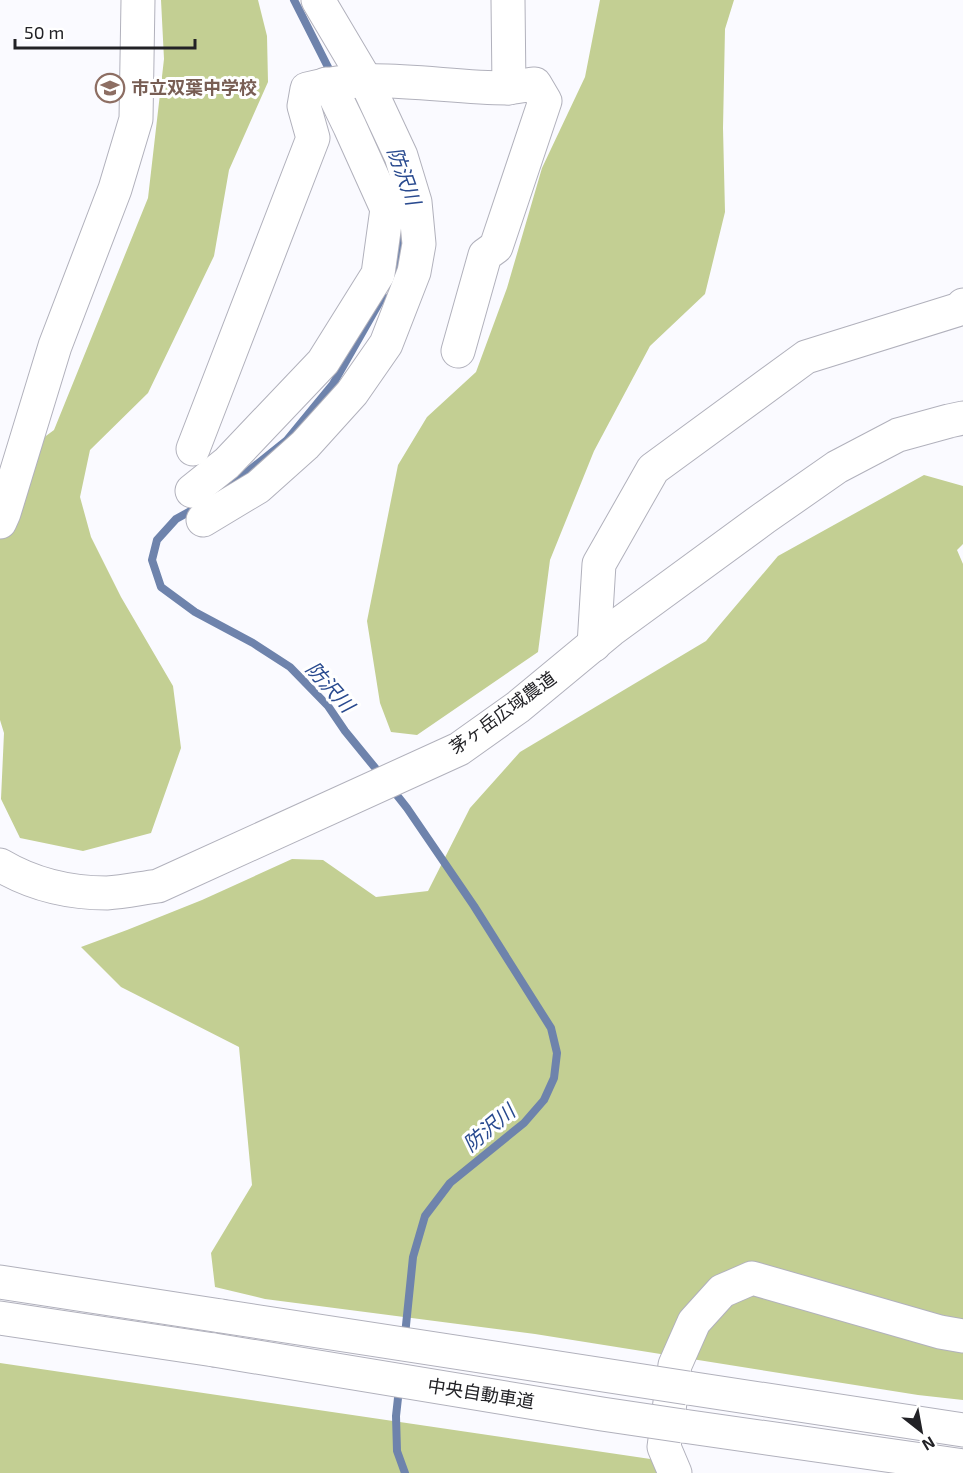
<svg xmlns="http://www.w3.org/2000/svg" width="963" height="1473" font-family="'Exo 2','Noto Sans JP',sans-serif">
  <style>
    .green { fill: #c3cf93 }
    .lines { fill: none; stroke-linecap: round; stroke-linejoin: round }
    .stream { stroke: #6e83ac; stroke-width: 8 }
    .minor-casing { stroke: #b1b1bc; stroke-width: 35 }
    .highway-casing { stroke: #b1b1bc; stroke-width: 35 }
    .minor { stroke: #fff; stroke-width: 33 }
    .highway { stroke: #fff; stroke-width: 33 }
    .highway-bridge-casing { stroke: #b1b1bc; stroke-width: 35; stroke-linecap: butt }
    .highway-bridge { stroke: #fff; stroke-width: 33 }
    .labels { text-anchor: middle; stroke-width: 6; stroke-linejoin: round; paint-order: stroke }
    .education-label { font-size: 18px; font-weight: bold; fill: #785e54; stroke: #fff; text-anchor: start }
    .street-label { font-size: 18px; fill: #222226; stroke: #fff }
    .water-label { font-size: 20px; font-style: italic; fill: #294a8f; stroke: #fff }
  </style>
  <rect width="100%" height="100%" fill="#fafaff"/>
  <g class="green">
    <path d="M161,0H258L267,36L268,82L229,170L214,256L148,393L90,450L80,497L91,537L121,597L173,686L181,748L151,833L83,851L20,838L1,799L4,733L0,720V470L54,430L148,198L164,59Z"/>
    <path d="M600,0H734L725,29L723,128L725,212L705,294L650,346L594,451L550,560L538,652L417,735L391,732L380,703L367,621L398,465L427,417L476,372L507,288L542,168L585,77Z"/>
    <path d="M924,475L963,486V544L957,550L963,564V1400L918,1395L535,1334L265,1299L215,1287L211,1253L252,1185L239,1047L121,987L81,947L127,930L202,900L292,859L323,860L376,897L428,891L470,808L520,752L706,641L778,556Z"/>
    <path d="M0,1363L664,1461L667,1473H0Z"/>
  </g>
  <g class="lines">
    <g class="stream">
      <path d="M294,0L332,75"/>
      <path d="M380,154L391,178"/>
      <path d="M389,285L396,275L402,221"/>
      <path d="M226,489L287,440L333,384L383,296"/>
      <path d="M196,508L176,519L157,540L152,560L161,587L195,612L253,643L290,667L328,706L345,731L381,775"/>
      <path d="M392,789L407,808L474,906L551,1028L557,1053L554,1078L544,1100L524,1123L450,1183L425,1216L413,1257L405,1335"/>
      <path d="M399,1389L396,1416L397,1451L405,1473"/>
    </g>
    <g class="minor-casing">
      <g id="minor">
        <path d="M508,0L509,88"/>
        <path d="M193,449L313,138L304,106L307,89C372,71 441,88 507,88C516,87 526,85 535,84L545,101L496,247L485,255L458,351"/>
        <path d="M192,491L227,463L323,362L378,274L387,209L350,127L336,98L326,84"/>
        <path d="M203,520L258,487L305,445L352,393L386,344L414,272L419,244L415,202L401,156L366,81L318,0"/>
        <path d="M0,522L4,513L55,346L115,189L136,119L138,0"/>
        <path d="M594,645L599,564L653,469L806,357L960,309L963,305"/>
        <path d="M0,865C32,884 70,893 107,893C124,892 142,888 158,886L459,749L518,707L611,630L764,518L837,467L898,435L949,421L963,418"/>
        <path d="M675,1473L664,1447L675,1365L694,1322L722,1291L752,1278L940,1332L963,1336"/>
      </g>
    </g>
    <g class="highway-casing">
      <g id="highway">
        <path d="M0,1282L221,1316"/>
        <path d="M0,1318L214,1350"/>
        <path d="M688,1388L963,1430"/>
        <path d="M683,1426L963,1466"/>
      </g>
    </g>
    <use href="#minor" class="minor"/>
    <use href="#highway" class="highway"/>
    <g class="highway-bridge-casing">
      <g id="highway-bridge">
        <path d="M221,1316L688,1388"/>
        <path d="M214,1350L602,1414L683,1426"/>
      </g>
    </g>
    <use href="#highway-bridge" class="highway-bridge"/>
  </g>
  <defs>
    <g id="school-ring" transform="scale(1.5)"><circle r="9.5" fill="#fff" stroke="#8d6e63" stroke-width="1.5"/><path d="M0-5L7-2L0 1L-7-2ZM-4 1L0 2.5L4 1V4Q0 6-4 4Z" fill="#8d6e63"/></g>
  </defs>
  <g fill-rule="evenodd">
    <use href="#school-ring" x="110" y="88"/>
  </g>
  <g class="labels">
    <g class="education-label">
      <text x="131" y="94">市立双葉中学校</text>
    </g>
    <g class="street-label">
      <text transform="translate(503 713) rotate(-36)" y="6">茅ヶ岳広域農道</text>
      <text transform="translate(481 1394) rotate(9)" y="6">中央自動車道</text>
    </g>
    <g class="water-label">
      <text transform="translate(404 176) rotate(70)" y="7">防沢川</text>
      <text transform="translate(330 687) rotate(48)" y="7">防沢川</text>
      <text transform="translate(489 1128) rotate(-40)" y="7">防沢川</text>
    </g>
  </g>
  <g transform="translate(921 1431) rotate(149)" stroke="#ffffff" stroke-width="4.5" paint-order="stroke">
  <path d="M0-4.5L10 22L0 15L-10 22Z" fill="#222226"/>
  <text y="-9" font-size="16" font-weight="bold" text-anchor="middle" fill="#222226">N</text>
  </g>
  <path d="M15 39v9h180v-9" fill="none" stroke="#222226" stroke-width="3"/>
  <text x="24" y="39" font-size="18" fill="#222226" stroke="#ffffff" stroke-width="4.5" paint-order="stroke">50 m</text>
</svg>
